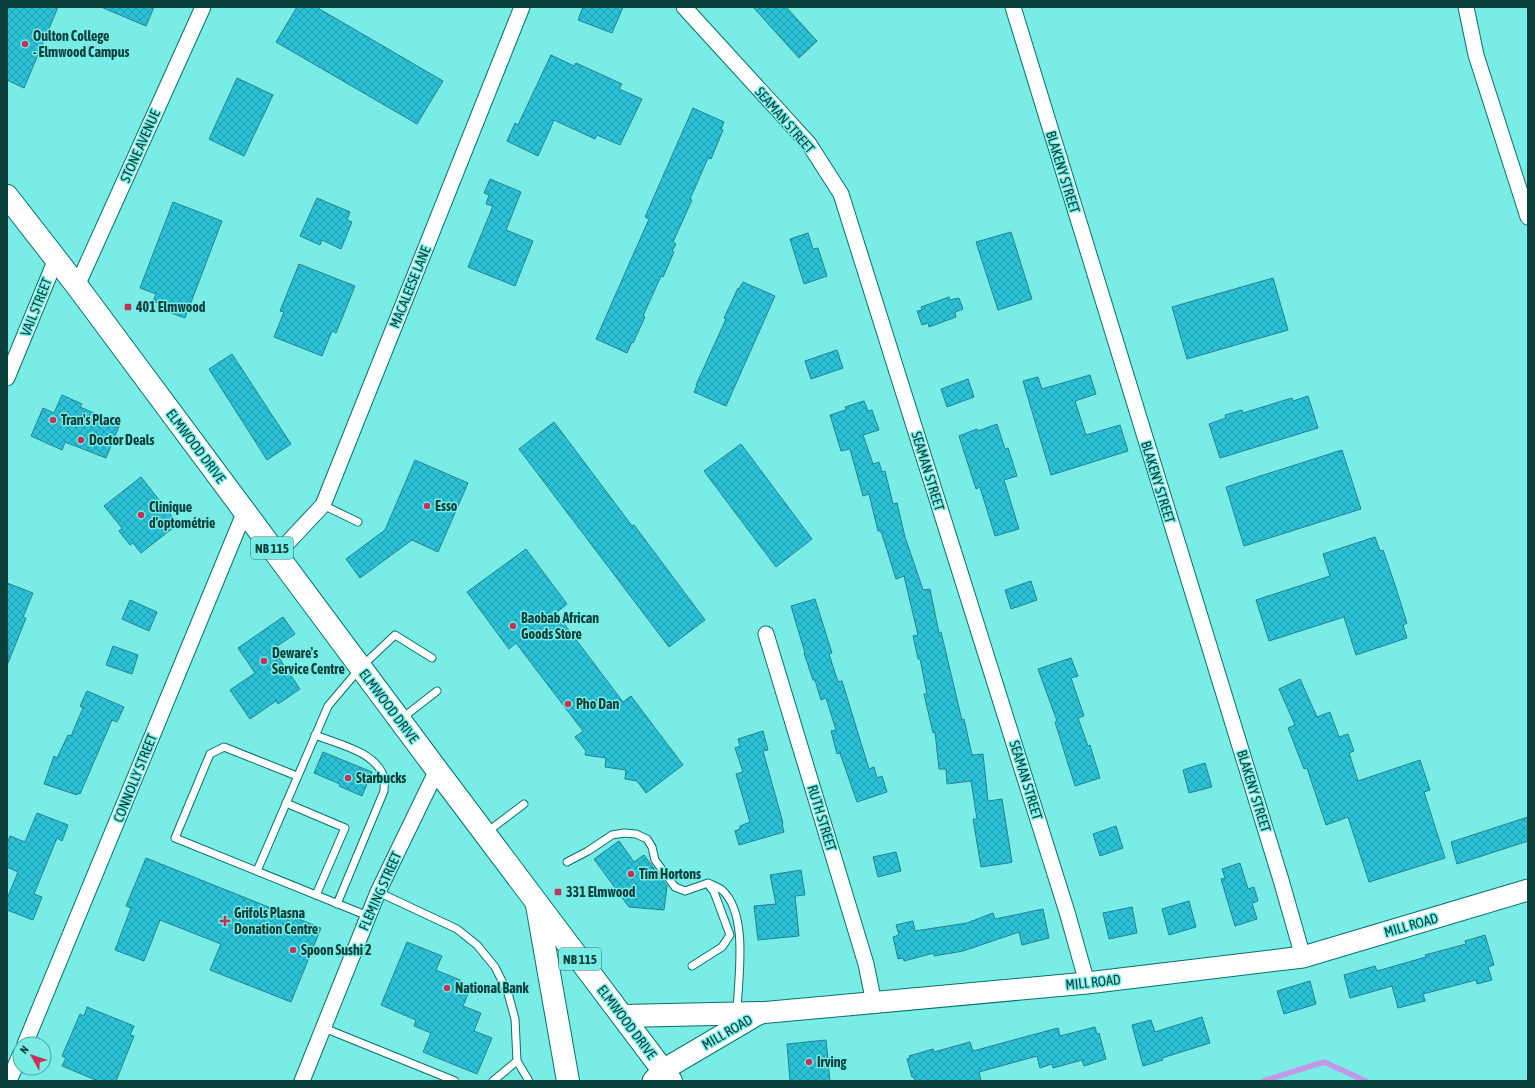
<svg xmlns="http://www.w3.org/2000/svg" width="1535" height="1088" font-family="'Asap Condensed',sans-serif">
  <style>
    .lines { fill: none; stroke-linecap: round; stroke-linejoin: round }
    .stream { stroke: #c496e6; stroke-width: 5.5 }
    .building { fill: url(#building-cross-hatch); stroke: #27818f }
    .lane-casing { stroke: #05716d; stroke-width: 9 }
    .street-casing { stroke: #05716d; stroke-width: 17 }
    .secondary-casing { stroke: #05716d; stroke-width: 23 }
    .primary-casing { stroke: #05716d; stroke-width: 24 }
    .lane { stroke: #fff; stroke-width: 7 }
    .street { stroke: #fff; stroke-width: 15 }
    .secondary { stroke: #fff; stroke-width: 21 }
    .primary { stroke: #fff; stroke-width: 22 }
    .poi-dot { fill: #c23359; stroke: #78ece5; stroke-width: 1.5 }
    .labels { text-anchor: middle; stroke-width: 3; stroke-linejoin: round; paint-order: stroke }
    .shield { fill: #78ece5; stroke: #2c746f; stroke-width: 1 }
    .shield-label { font-size: 13px; font-weight: bold; fill: #0b403d }
    .poi-label { font-size: 14px; font-weight: bold; fill: #0b403d; stroke: #78ece5; text-anchor: start }
    .street-label { font-size: 14px; fill: #0b403d; stroke: #78ece5 }
  </style>
  <defs>
    <pattern id="building-cross-hatch" width="8" height="8" patternUnits="userSpaceOnUse"><rect width="8" height="8" fill="#2bc2d8"/><path d="M0 0l8 8M0 8l8-8" fill="none" stroke="#239fb0"/></pattern>
  </defs>
  <rect width="100%" height="100%" fill="#78ece5"/>
  <g class="lines">
    <path class="stream" d="M1263,1081L1324,1062L1366,1081"/>
  </g>
  <g class="building">
    <path d="M7,7H58L24,88L7,80Z"/>
    <path d="M101,7H154L146,26Z"/>
    <path d="M297,7H316L443,81L417,124L276,42Z"/>
    <path d="M583,7H623L612,33L578,20Z"/>
    <path d="M753,7H786L817,41L799,58Z"/>
    <path d="M551,55L574,66L576,63L622,84L619,89L642,99L620,145L597,135L595,139L554,120L538,156L507,141L515,123L518,125Z"/>
    <path d="M237,78L273,95L244,156L209,139Z"/>
    <path d="M693,108L724,122L721,129L723,130L711,159L708,158L690,199L692,200L673,242L676,244L672,251L674,252L663,277L661,276L643,316L645,317L633,343L632,342L627,353L596,339L649,219L645,217Z"/>
    <path d="M490,179L521,192L506,230L533,241L515,286L468,267L493,206L486,204L489,195L484,193Z"/>
    <path d="M317,198L350,212L347,220L352,222L341,249L322,240L320,245L300,236Z"/>
    <path d="M173,202L222,221L185,318L160,309L162,305L153,301L156,294L140,288Z"/>
    <path d="M1011,232L1032,299L998,310L976,242Z"/>
    <path d="M808,233L813,249L818,248L827,276L804,284L790,239Z"/>
    <path d="M299,264L355,286L336,333L332,331L322,356L274,337L284,312L280,311Z"/>
    <path d="M1273,278L1288,330L1187,359L1172,307Z"/>
    <path d="M743,282L775,296L726,406L694,392L697,385H696L726,319L724,318L738,288L739,289Z"/>
    <path d="M949,297L950,300L959,298L963,309L955,312L956,317L929,327L928,323L922,325L917,311L922,310L921,307Z"/>
    <path d="M837,350L843,368L811,379L805,361Z"/>
    <path d="M232,354L291,444L267,460L209,369Z"/>
    <path d="M1090,375L1096,394L1075,401L1086,435L1120,425L1128,451L1051,475L1023,381L1038,377L1042,389Z"/>
    <path d="M968,379L974,397L947,407L941,389Z"/>
    <path d="M62,395L82,404L80,407L120,424L106,458L65,442L62,450L31,436L43,408L54,413Z"/>
    <path d="M1308,396L1318,428L1220,458L1209,424L1226,418L1225,415L1242,410L1243,413L1292,398L1293,401Z"/>
    <path d="M864,401L868,411L872,410L879,430L863,435L873,464L879,462L882,472L885,471L893,504L897,503L905,537L923,590L930,589L939,633L941,632L962,720L964,719L972,755L983,754L988,801L1002,799L1012,862L1008,863L981,867L973,819H977L971,781L947,784L946,769H939L935,732L933,733L924,694H927L920,659H918L913,636L918,635L904,576L896,579L881,531H878L869,494L863,496L850,449L841,451L830,415L846,410L845,407Z"/>
    <path d="M554,422L632,526L634,525L705,620L669,647L519,449Z"/>
    <path d="M997,424L1005,449L1008,448L1017,476L1004,480L1019,529L995,536L980,487L976,489L959,436L977,429L978,431Z"/>
    <path d="M741,444L812,539L776,567L704,471Z"/>
    <path d="M1342,450L1361,509L1244,546L1226,487Z"/>
    <path d="M415,460L468,483L438,552L412,540L360,578L346,559L385,530Z"/>
    <path d="M141,477L178,524L141,553L133,543L130,545L119,531L122,528L104,506Z"/>
    <path d="M1375,537L1380,551L1383,550L1394,582L1407,623L1403,625L1407,638L1356,655L1344,617L1269,641L1256,600L1330,576L1323,554Z"/>
    <path d="M526,549L567,604L556,613L623,702L631,696L683,765L646,793L637,781L625,779L626,770L605,767L606,758L585,755L586,751L575,737L583,731L516,643L509,649L467,592Z"/>
    <path d="M1031,581L1037,600L1011,609L1005,590Z"/>
    <path d="M7,583L33,593L23,617L26,618L8,663Z"/>
    <path d="M815,599L832,653L829,654L838,682L842,681L869,769L874,767L877,778L882,776L887,792L857,802L840,753L837,754L831,731L836,730L826,698L821,700L815,680H813L804,653H805L791,606Z"/>
    <path d="M130,600L157,612L149,631L122,619Z"/>
    <path d="M283,617L295,634L273,649L300,689L278,704L276,701L250,719L230,690L255,673L238,648Z"/>
    <path d="M113,646L138,655L132,674L106,665Z"/>
    <path d="M1071,658L1078,676L1071,678L1084,716L1078,718L1088,746L1090,745L1100,778L1075,786L1055,722L1057,721L1038,669Z"/>
    <path d="M1300,679L1317,717L1330,712L1339,737L1348,734L1354,751L1349,753L1358,781L1420,760L1430,790L1424,792L1445,858L1369,882L1348,817L1326,825L1307,768L1304,769L1288,728L1295,725L1279,689Z"/>
    <path d="M87,691L124,707L117,722L112,720L80,794L77,793V795L44,784L54,756L57,758L68,735L71,736L83,708L80,706Z"/>
    <path d="M763,731L768,750L763,751L783,823L782,824L784,832L739,845L735,831L740,829V826L750,822L736,774L743,772L735,748L740,746L738,739Z"/>
    <path d="M323,752L372,772L362,796L339,786L340,784L314,773Z"/>
    <path d="M1205,763L1212,787L1189,793L1183,770Z"/>
    <path d="M37,813L68,825L62,841L57,838L34,894L42,897L33,920L7,910V899L18,872L7,867V844L10,836L25,842Z"/>
    <path d="M1528,817V841L1457,864L1451,842Z"/>
    <path d="M1116,826L1123,848L1100,856L1093,834Z"/>
    <path d="M619,841L634,862L644,855L667,886L664,910L629,907L594,859Z"/>
    <path d="M896,852L901,871L878,877L873,857Z"/>
    <path d="M146,858L321,928L291,1002L210,970L221,944L160,920L144,961L115,950L131,908L126,906Z"/>
    <path d="M1240,863L1248,889L1254,887L1258,901L1252,903L1257,919L1235,926L1221,879L1225,878L1222,869Z"/>
    <path d="M801,870L805,895L795,896L799,936L758,940L754,906L776,904L770,875Z"/>
    <path d="M1189,901L1196,927L1169,935L1162,909Z"/>
    <path d="M1132,907L1137,933L1109,939L1103,913Z"/>
    <path d="M1043,909L1049,938L1022,945L1019,932L963,951L934,956V953L904,961L903,958L898,959L893,937L899,935L896,925L913,921L915,931L967,923L993,913L995,919Z"/>
    <path d="M1485,935L1494,965L1488,967L1492,980L1477,984L1476,980L1423,994L1425,1001L1398,1008L1392,986L1350,998L1344,975L1375,966L1377,971L1426,957L1425,955L1466,944L1465,941Z"/>
    <path d="M407,942L442,956L436,970L460,980L459,984L470,989L463,1006L481,1013L474,1031L492,1038L477,1074L423,1052L431,1033L414,1026L416,1020L381,1005Z"/>
    <path d="M1310,981L1316,1004L1284,1014L1277,991Z"/>
    <path d="M87,1007L134,1026L130,1035L134,1036L116,1081H98L62,1066L66,1058L62,1056L80,1014L84,1016Z"/>
    <path d="M1202,1017L1210,1043L1162,1058L1163,1060L1143,1066L1132,1025L1151,1020L1155,1032Z"/>
    <path d="M1095,1027L1097,1034L1099,1033L1106,1059L1084,1066L1082,1060L1053,1068L1052,1064L1040,1068L1037,1056L979,1072L981,1081H915L914,1077H912L907,1059L910,1058L909,1056L933,1049L934,1052L970,1042L973,1051L1058,1028L1060,1036Z"/>
    <path d="M826,1040L830,1081H790L787,1044Z"/>
  </g>
  <g class="lines">
    <g class="lane-casing">
      <g id="lane">
        <path d="M323,505L358,522"/>
        <path d="M401,719L437,691"/>
        <path d="M315,735C338,744 377,752 384,778C385,782 384,787 384,791L337,904"/>
        <path d="M297,776L224,747L210,754L175,838L368,916"/>
        <path d="M286,803L345,828L316,895"/>
        <path d="M487,832L524,804"/>
        <path d="M567,862L588,851L612,835L624,833L636,834L647,839L652,847L655,860L675,887L685,891L708,883C712,885 718,887 722,890C749,914 738,979 737,1011"/>
        <path d="M257,871L328,706L361,667L395,635L432,658"/>
        <path d="M378,892L457,929L477,945L495,967L508,993L515,1019L517,1061L529,1081"/>
        <path d="M692,966L722,947L730,935L714,892L708,884"/>
        <path d="M324,1028L455,1081"/>
        <path d="M493,1081L517,1061"/>
      </g>
    </g>
    <g class="street-casing">
      <g id="street">
        <path d="M684,7L809,144L841,194L1067,912L1087,983"/>
        <path d="M1013,7L1281,880L1303,957"/>
        <path d="M1466,7L1476,55L1528,217"/>
        <path d="M77,286L203,7"/>
        <path d="M7,378L56,259"/>
        <path d="M277,554L323,505L522,7"/>
        <path d="M766,634L866,964L874,1003"/>
        <path d="M25,1044L245,511"/>
        <path d="M9,1081L20,1055"/>
        <path d="M302,1081L378,892L437,770"/>
      </g>
    </g>
    <g class="secondary-casing">
      <path id="secondary" d="M653,1081L663,1070L760,1013L1087,983L1303,957L1528,890"/>
    </g>
    <g class="primary-casing">
      <g id="primary">
        <path d="M7,196L77,286L437,770L671,1081"/>
        <path d="M537,905L568,1081"/>
        <path d="M623,1016L760,1013"/>
      </g>
    </g>
    <use href="#lane" class="lane"/>
    <use href="#street" class="street"/>
    <use href="#secondary" class="secondary"/>
    <use href="#primary" class="primary"/>
  </g>
  <g class="poi-dot">
    <circle cx="25" cy="44" r="4"/>
    <rect x="124" y="303" width="8" height="8" rx="2"/>
    <circle cx="53" cy="420" r="4"/>
    <circle cx="81" cy="440" r="4"/>
    <circle cx="427" cy="506" r="4"/>
    <circle cx="141" cy="515" r="4"/>
    <circle cx="513" cy="626" r="4"/>
    <circle cx="264" cy="661" r="4"/>
    <circle cx="568" cy="704" r="4"/>
    <circle cx="348" cy="778" r="4"/>
    <circle cx="631" cy="874" r="4"/>
    <rect x="554" y="888" width="8" height="8" rx="2"/>
    <path d="M223 915h4v4h4v4h-4v4h-4v-4h-4v-4h4z"/>
    <circle cx="293" cy="950" r="4"/>
    <circle cx="447" cy="988" r="4"/>
    <circle cx="809" cy="1062" r="4"/>
  </g>
  <g class="labels">
    <g class="shield">
      <rect x="251" y="537" width="42" height="22" rx="3"/>
      <rect x="559" y="948" width="42" height="22" rx="3"/>
    </g>
    <g class="shield-label">
      <text x="272" y="553">NB 115</text>
      <text x="580" y="964">NB 115</text>
    </g>
    <g class="poi-label">
      <text x="33" y="41">Oulton College<tspan x="33" dy="16">- Elmwood Campus</tspan></text>
      <text x="136" y="312">401 Elmwood</text>
      <text x="61" y="425">Tran's Place</text>
      <text x="89" y="445">Doctor Deals</text>
      <text x="435" y="511">Esso</text>
      <text x="149" y="512">Clinique<tspan x="149" dy="16">d'optométrie</tspan></text>
      <text x="521" y="623">Baobab African<tspan x="521" dy="16">Goods Store</tspan></text>
      <text x="272" y="658">Deware's<tspan x="272" dy="16">Service Centre</tspan></text>
      <text x="576" y="709">Pho Dan</text>
      <text x="356" y="783">Starbucks</text>
      <text x="639" y="879">Tim Hortons</text>
      <text x="566" y="897">331 Elmwood</text>
      <text x="234" y="918">Grifols Plasna<tspan x="234" dy="16">Donation Centre</tspan></text>
      <text x="301" y="955">Spoon Sushi 2</text>
      <text x="455" y="993">National Bank</text>
      <text x="817" y="1067">Irving</text>
    </g>
    <g class="street-label">
      <text transform="translate(785 120) rotate(49)" y="5">SEAMAN STREET</text>
      <text transform="translate(140 146) rotate(-66)" y="5">STONE AVENUE</text>
      <text transform="translate(1063 172) rotate(73)" y="5">BLAKENY STREET</text>
      <text transform="translate(410 287) rotate(-68)" y="5">MACALEESE LANE</text>
      <text transform="translate(36 307) rotate(-68)" y="5">VAIL STREET</text>
      <text transform="translate(196 446) rotate(53)" y="5">ELMWOOD DRIVE</text>
      <text transform="translate(928 471) rotate(73)" y="5">SEAMAN STREET</text>
      <text transform="translate(1158 482) rotate(73)" y="5">BLAKENY STREET</text>
      <text transform="translate(389 706) rotate(53)" y="5">ELMWOOD DRIVE</text>
      <text transform="translate(135 778) rotate(-68)" y="5">CONNOLLY STREET</text>
      <text transform="translate(1026 780) rotate(73)" y="5">SEAMAN STREET</text>
      <text transform="translate(1254 791) rotate(73)" y="5">BLAKENY STREET</text>
      <text transform="translate(822 818) rotate(73)" y="5">RUTH STREET</text>
      <text transform="translate(380 891) rotate(-66)" y="5">FLEMING STREET</text>
      <text transform="translate(1411 925) rotate(-16)" y="5">MILL ROAD</text>
      <text transform="translate(1093 982) rotate(-6)" y="5">MILL ROAD</text>
      <text transform="translate(627 1022) rotate(53)" y="5">ELMWOOD DRIVE</text>
      <text transform="translate(727 1032) rotate(-30)" y="5">MILL ROAD</text>
    </g>
  </g>
  <rect width="1535" height="1088" fill="none" stroke="#0b403d" stroke-width="16"/>
  <g transform="translate(32 1056) rotate(309)"><circle r="19" fill="#78ece5" stroke="#4ca7a2"/>
  <path d="M0-3L7 15L0 10L-7 15Z" fill="#c23359"/>
  <text y="-6" font-size="11" font-weight="bold" text-anchor="middle" fill="#0b403d">N</text>
  </g>
</svg>
